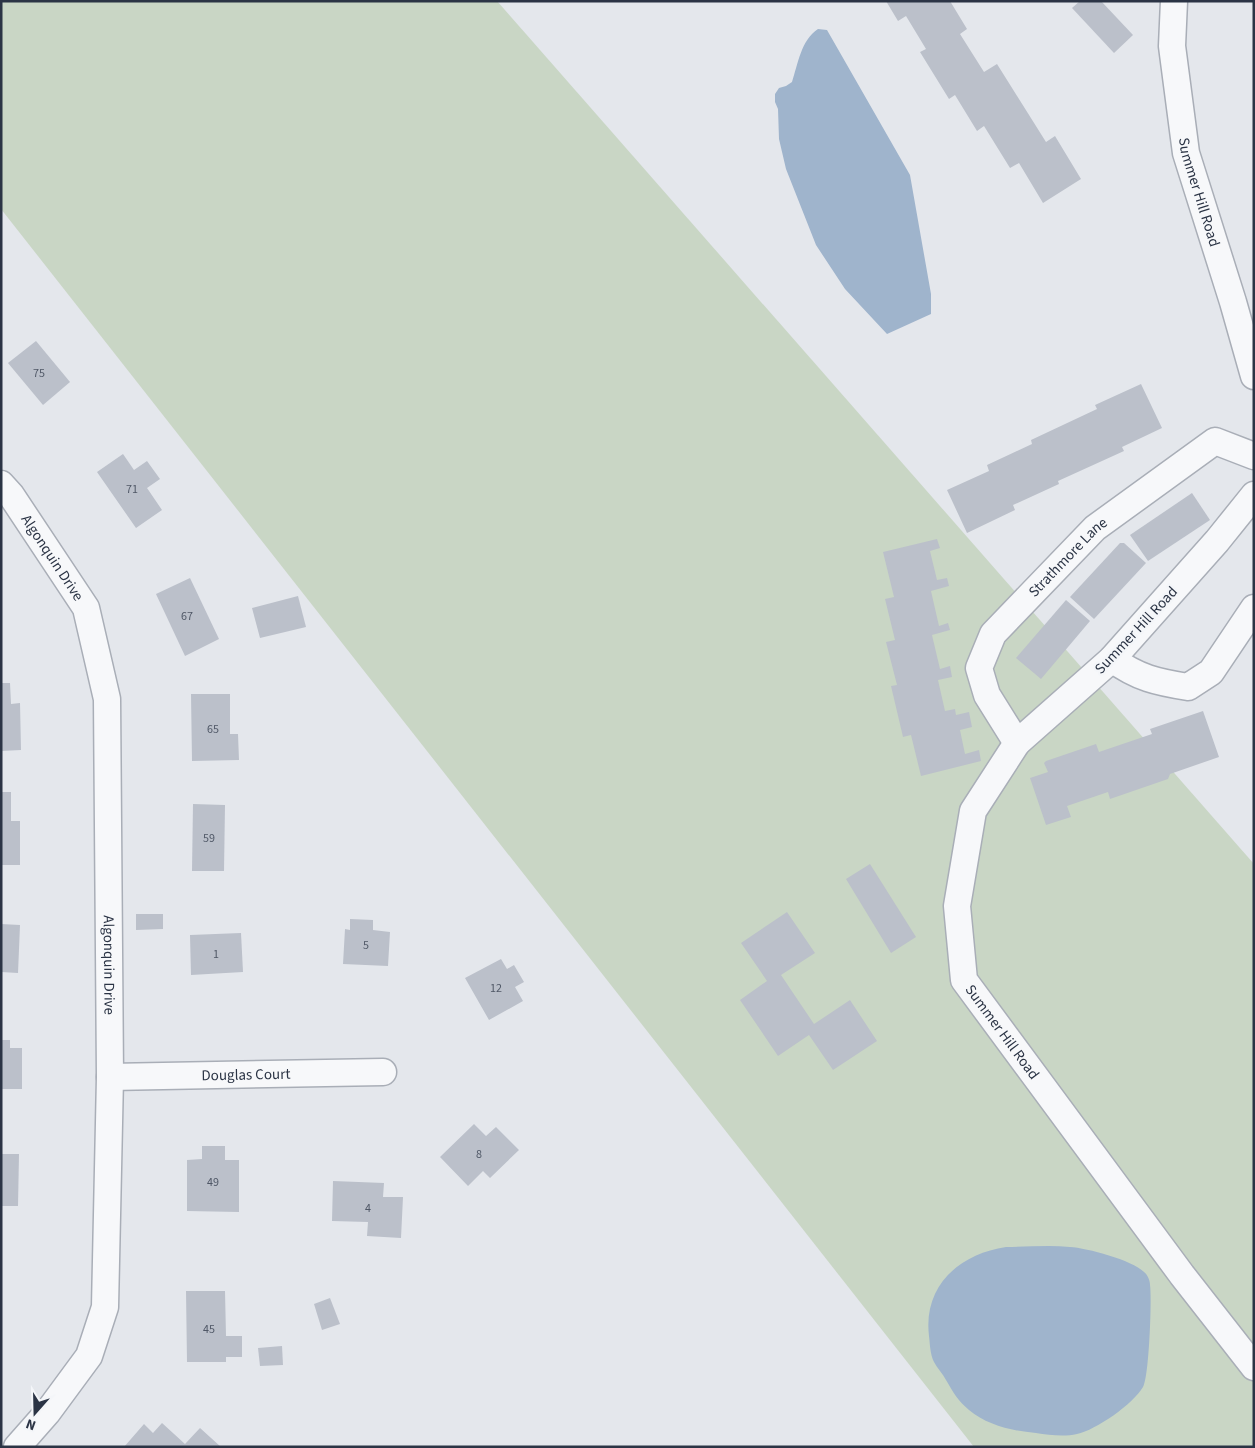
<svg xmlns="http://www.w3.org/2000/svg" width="1255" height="1448" font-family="'Source Sans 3',sans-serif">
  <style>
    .green { fill: #c9d6c5 }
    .water { fill: #9fb4cc }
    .building { fill: #bbc0ca }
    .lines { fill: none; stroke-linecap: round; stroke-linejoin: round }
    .minor-casing { stroke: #a9aeb7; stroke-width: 29 }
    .minor { stroke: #f7f8fa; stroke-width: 26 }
    .labels { text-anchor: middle; stroke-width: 5; stroke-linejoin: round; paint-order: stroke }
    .number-label { font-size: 12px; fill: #4f5766 }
    .street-label { font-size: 15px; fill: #2b3445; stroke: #f4f6f9 }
  </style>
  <rect width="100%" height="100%" fill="#e4e7ec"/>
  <path class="green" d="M1,1H497L1254,864V1447H974L1,209Z"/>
  <g class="water">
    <path d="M818,29L827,30L910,175L931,294V314L887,334L845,289L816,245L786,169L779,139L778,109L775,102V94L779,88L786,86L792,82C798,64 801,40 818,29Z"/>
    <path d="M1006,1247C1027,1247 1049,1245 1070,1247C1087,1248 1132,1260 1144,1272C1148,1275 1150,1281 1150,1285C1152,1299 1149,1378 1143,1387C1133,1404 1096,1430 1077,1434C1064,1437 1049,1435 1036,1433C1012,1431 987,1425 969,1410C958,1401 953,1392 946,1380C943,1374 937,1368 934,1362C930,1354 930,1344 929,1336C923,1286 959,1254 1006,1247Z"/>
  </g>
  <g class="building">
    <path d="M886,1H950L967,29L960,34L984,72L997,64L1046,142L1055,136L1081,179L1043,203L1019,163L1010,168L984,126L977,131L955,95L949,99L920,52L926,49L906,16L898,21Z"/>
    <path d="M1080,1H1101L1133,35L1114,53L1072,8Z"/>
    <path d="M36,341L70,382L43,405L8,363Z"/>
    <path d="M1141,384L1162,428L1122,447L1124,451L1058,481L1059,484L1013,505L1015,510L967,533L947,490L989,471L987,465L1032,444L1031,440L1097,409L1095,405Z"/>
    <path d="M123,454L134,470L147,461L160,479L147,488L162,510L136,528L97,472Z"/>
    <path d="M1192,493L1210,520L1148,561L1130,535Z"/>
    <path d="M937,539L940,548L930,551L937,580L947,578L949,586L931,591L939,626L948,623L950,630L932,635L940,669L950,666L952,677L938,680L945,711L955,709L956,715L969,712L972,727L960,730L965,754L979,750L981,761L921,776L911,735L903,737L891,686L897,685L886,642L895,640L885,599L894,597L883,552Z"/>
    <path d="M1120,543H1124L1146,563L1094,619L1070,597Z"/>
    <path d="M190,578L219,639L185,656L156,594Z"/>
    <path d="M298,596L306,627L260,638L252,608Z"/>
    <path d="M1066,600L1090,621L1041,679L1016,658Z"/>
    <path d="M1,683H10L11,704L20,703L21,750L1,751Z"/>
    <path d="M191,694H230V734H238L239,760L192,761Z"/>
    <path d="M1203,711L1219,757L1170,774L1168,779L1110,799L1108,792L1067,806L1071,817L1046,825L1030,778L1048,772L1044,763L1046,761L1096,744L1099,752L1152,734L1150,729Z"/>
    <path d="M1,792H11V821H20V865H1Z"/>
    <path d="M193,804L225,805L224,871H192Z"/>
    <path d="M870,864L916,937L891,953L846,879Z"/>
    <path d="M787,912L815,953L781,975L814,1024L850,1000L877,1041L833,1070L809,1035L778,1056L740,1000L767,981L741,943Z"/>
    <path d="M136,914H163V929L136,930Z"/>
    <path d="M350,919L373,920V930L390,932L388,966L343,964L345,929L350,930Z"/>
    <path d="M1,924L20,925L18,973L1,972Z"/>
    <path d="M241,933L243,972L191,975L190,935Z"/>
    <path d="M501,959L507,969L514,965L524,982L515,987L523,1001L489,1020L465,978Z"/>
    <path d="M1,1040H10V1048H22V1089H1Z"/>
    <path d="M474,1124L486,1136L496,1127L519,1150L490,1178L483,1171L468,1186L440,1157Z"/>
    <path d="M202,1146H225V1160H239V1212L187,1211V1160L202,1159Z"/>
    <path d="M1,1154H19L18,1206H1Z"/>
    <path d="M333,1181L384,1183L383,1197H403L401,1238L367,1236L368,1222L332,1221Z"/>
    <path d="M186,1291H225L226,1336H242V1357H226V1362H187Z"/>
    <path d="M330,1298L340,1324L322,1330L314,1304Z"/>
    <path d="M282,1346L283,1365L260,1366L258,1348Z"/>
    <path d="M162,1423L185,1444L200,1428L221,1447H124L144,1424L153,1433Z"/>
  </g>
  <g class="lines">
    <g class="minor-casing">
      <g id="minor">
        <path id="s1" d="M1174,1L1172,46L1186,153L1233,302L1254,376"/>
        <path id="s2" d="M1,484L11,495L86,608L107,699L110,1077L105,1307L89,1356L47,1413L17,1447"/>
        <path id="s3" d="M1254,495L1217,541L1112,659L1017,743L973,811L957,906L964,980L1182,1275L1254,1367"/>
        <path d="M1112,659C1138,678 1157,682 1188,687L1211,672L1254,608"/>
        <path id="s4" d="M1017,743L987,695L979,668L993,634L1095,528L1215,441L1254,456"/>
        <path id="s5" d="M110,1077L383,1072"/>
      </g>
    </g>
    <use href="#minor" class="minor"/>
  </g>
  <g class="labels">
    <g class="number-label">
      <text x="39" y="377">75</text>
      <text x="132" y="493">71</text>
      <text x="187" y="620">67</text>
      <text x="213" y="733">65</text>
      <text x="209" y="842">59</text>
      <text x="366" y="949">5</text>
      <text x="216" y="958">1</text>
      <text x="496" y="992">12</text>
      <text x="479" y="1158">8</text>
      <text x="213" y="1186">49</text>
      <text x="368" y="1212">4</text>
      <text x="209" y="1333">45</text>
    </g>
    <g class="street-label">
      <text dy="5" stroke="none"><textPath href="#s1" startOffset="194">Summer Hill Road</textPath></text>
      <text dy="5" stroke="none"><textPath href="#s2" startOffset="90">Algonquin Drive</textPath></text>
      <text dy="5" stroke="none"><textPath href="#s4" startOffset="229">Strathmore Lane</textPath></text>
      <text transform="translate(1136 630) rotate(-47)" y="5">Summer Hill Road</text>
      <text dy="5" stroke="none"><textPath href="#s2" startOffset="510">Algonquin Drive</textPath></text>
      <text dy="5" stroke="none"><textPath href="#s3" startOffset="660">Summer Hill Road</textPath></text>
      <text dy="5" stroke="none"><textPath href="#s5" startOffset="136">Douglas Court</textPath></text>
    </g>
  </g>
  <rect width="1255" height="1448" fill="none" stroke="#2b3445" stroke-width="5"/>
  <g transform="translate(35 1413) rotate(200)" stroke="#f4f6f9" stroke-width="4" paint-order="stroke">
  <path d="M0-4L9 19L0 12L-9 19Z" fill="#2b3445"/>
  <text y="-8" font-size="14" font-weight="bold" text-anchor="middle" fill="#2b3445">N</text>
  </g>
</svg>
